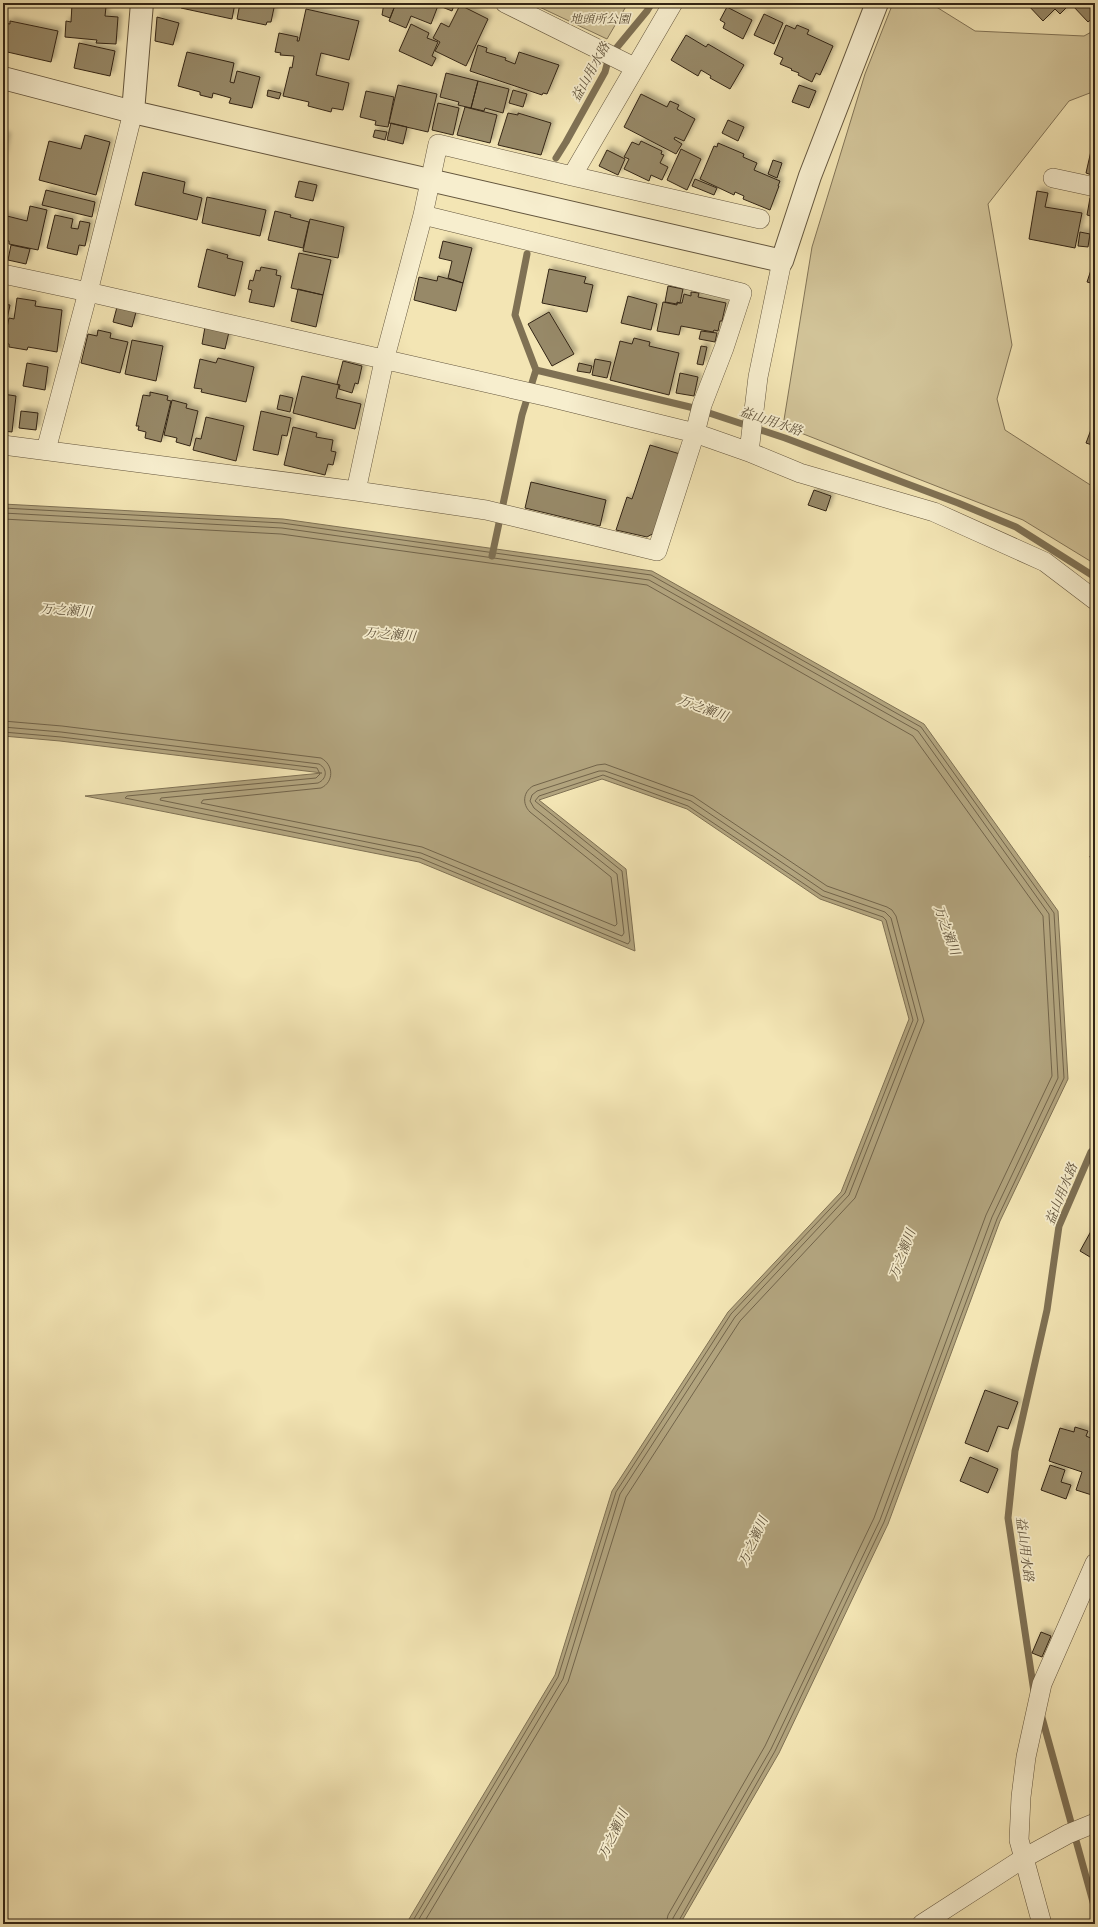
<svg xmlns="http://www.w3.org/2000/svg" width="1098" height="1927" font-family="'IM FELL French Canon','Noto Serif JP',serif">
<defs>
<filter id="shadow"><feDropShadow dx="3.5" dy="-3.5" stdDeviation="2" flood-color="#0004"/></filter>
</defs>
<rect width="100%" height="100%" fill="#f3e5b4"/>
<filter id="stains"><feTurbulence type="fractalNoise" baseFrequency=".005" numOctaves="4"/><feColorMatrix values="0 0 0 0 .2 0 0 0 0 .09 0 0 0 0 .02 0 0 0 .5 -.17"/></filter>
<radialGradient id="worn" r=".72"><stop offset=".6" stop-color="#630" stop-opacity="0"/><stop offset="1" stop-color="#630" stop-opacity=".3"/></radialGradient>
<path fill="#d2c499" stroke="#827457" d="M531,3H628L607,39Z
M893,3H930L975,31L1084,36L1095,30V91L1069,101L988,204L1012,345L997,399L1005,430L1095,488V564L1023,520L783,426L812,247L865,74Z"/>
<path fill="#b2a47e" stroke="#7f7154" d="M3,504L283,519L652,571L924,724L1058,911L1068,1079L1000,1221L888,1524L779,1753L680,1924H406L555,1675L612,1491L728,1312L841,1192L909,1019L882,921L820,899L687,809L602,779L539,800L626,869L635,951L419,862L85,796L322,773L60,741L3,736Z"/>
<g fill="none" stroke-linecap="round" stroke-linejoin="round">
<path stroke="#72644a" stroke-width="1" d="M3,508L282,523L651,575L921,727L1054,913L1064,1078L997,1219L884,1522L775,1751L677,1924
M3,513L282,528L649,580L918,731L1049,914L1058,1078L992,1217L880,1520L771,1749L673,1918L672,1924
M3,519L281,534L647,585L913,736L1043,916L1052,1076L986,1215L874,1518L765,1746L668,1915L666,1924
M3,721L62,726L321,758C334,765 334,782 321,788L203,800L201,803L422,847L615,926L617,924L611,877L530,812C522,804 523,792 533,786L597,765L605,764L693,796L827,886L887,907L892,910L896,916L924,1021L855,1198L740,1321L626,1497L568,1682L423,1924
M3,727L61,732L319,764C328,769 327,779 318,783L161,798L160,800L421,853L622,936L624,933L617,874L534,808L530,801L532,795L537,791L599,771H605L691,801L824,891L885,912L891,918L918,1020L849,1195L735,1317L620,1494L563,1679L416,1924
M3,732L61,737L317,768L320,774L316,778L127,796L125,798L420,858L628,944L630,941L622,871L535,801L539,796L603,775L688,806L822,896L883,917L886,920L913,1020L845,1193L731,1314L616,1492L558,1677L411,1924"/>
<path stroke="#7f7154" stroke-width="7" d="M556,158L566,142L605,72L609,57L647,11L652,3
M527,254L515,315L536,370
M536,370L694,408L785,438L958,503L1016,527L1095,577
M492,556L522,415L536,370
M1034,1692L1008,1518L1015,1451L1047,1310L1059,1226L1091,1152L1095,1148
M1041,1714L1095,1909"/>
</g>
<path fill="#978968" stroke="#332515" filter="url(#shadow)" d="M182,3H235L232,19L181,8Z
M240,3H275L271,22H267L266,25L237,19Z
M384,3H396L390,18L382,15Z
M396,3H439L431,24L411,16L406,28L389,21Z
M443,3H455L452,11L442,7Z
M1026,3H1071L1060,14L1055,9L1043,21Z
M1076,3H1095V16L1088,22L1073,6Z
M72,4L106,7L105,16L118,17L116,44L96,43L97,40L65,37L66,21L71,22Z
M460,5L488,19L466,66L435,51L440,42L433,38L441,23L449,27Z
M727,7L752,20L743,39L723,28L725,23L720,20Z
M306,9L359,21L349,60L321,53L316,75L349,83L343,110L332,108L331,112L308,106L309,102L283,96L290,67L292,68L294,56L280,55L281,53L275,52L279,33L298,37L297,41H299Z
M764,14L783,23L774,44L754,35Z
M157,17L179,23L173,45L155,41Z
M10,21L58,31L51,62L3,51V23L10,24Z
M411,24L429,33L427,38L438,42L432,56L436,58L432,66L399,51Z
M786,25L795,29L797,25L809,30L807,34L833,46L820,75L816,73L812,82L798,75L799,73L791,70L792,69L780,64L783,58L774,54Z
M686,35L706,47L708,44L744,65L730,89L710,78L711,76L701,70L698,76L671,60Z
M79,43L115,51L110,76L74,68Z
M478,45L487,48L486,52L506,58L505,60L515,64L519,52L559,65L547,94L543,93L542,95L470,71Z
M187,52L234,63L230,82L234,83L237,71L260,77L252,108L229,103L231,98L213,93L212,98L200,95V92L178,86Z
M446,73L478,81L471,108L458,105L459,102L440,97Z
M478,81L509,89L503,113L485,108L484,111L471,108Z
M398,85L437,94L428,132L389,123Z
M799,85L816,91L809,108L792,102Z
M268,90L281,93L279,99L267,96Z
M513,90L527,94L523,107L509,103Z
M366,91L394,97L388,127L375,125L376,121L360,117Z
M641,94L667,107L670,101L679,105L677,109L695,119L684,141L675,137L674,139L682,144L676,154L624,127Z
M438,103L459,108L453,135L432,130Z
M465,107L497,115L490,143L457,135Z
M508,113L518,115V113L551,123L541,155L498,145Z
M728,120L744,127L738,141L722,133Z
M391,123L407,127L403,144L387,140Z
M375,130L387,132L385,140L373,137Z
M3,135L7,136L3,157Z
M85,135L110,142L96,195L39,180L49,141L81,149Z
M641,141L662,151L661,154L664,155L660,163L668,167L662,180L651,175L649,181L624,169L629,159L624,157L632,142L639,145Z
M1093,142L1095,143V154L1092,175L1086,173Z
M718,143L744,154L743,157L757,163L754,170L780,181L778,186H779L770,210L743,199L744,196L735,192L734,195L700,179L714,146L717,147Z
M681,149L701,159L687,190L667,180Z
M607,150L625,159L618,175L599,166Z
M773,160L782,163L777,178L768,174Z
M143,172L185,182L183,193L202,198L197,220L135,205Z
M695,179L717,188L714,195L692,186Z
M299,181L317,185L313,201L295,197Z
M46,190L95,202L92,217L42,205Z
M1037,191L1048,193L1045,207L1082,213L1075,248L1029,239Z
M207,197L266,210L260,236L202,223Z
M1090,198L1095,199V217L1087,215Z
M30,206L47,210L38,250L9,244V241L3,240V215L27,221Z
M275,211L291,215L290,217L309,222L303,248L268,240Z
M55,215L73,219L71,228L78,229L80,221L90,223L85,246L79,245L77,255L47,248Z
M310,219L344,227L338,258L303,251Z
M1080,232L1090,234L1088,247L1078,246Z
M443,241L472,248L463,283L448,278L452,261L439,258Z
M11,245L30,249L26,264L8,260Z
M207,249L228,255L227,258L243,262L235,296L198,287Z
M299,253L331,260L323,295L291,288Z
M1093,264L1095,265V284L1087,282Z
M261,267L277,270L276,275L281,276L274,307L249,302L252,290L248,289L250,280L253,281L256,270L260,271Z
M549,269L586,277L584,283L593,285L587,312L542,303Z
M438,276L463,283L456,311L414,300L419,277L437,281Z
M668,286L683,289L680,303L677,302V304L665,302Z
M298,289L323,295L316,327L291,321Z
M691,292L699,293L698,297L726,303L722,321H720L718,331L714,330L713,332L681,326L679,335L657,331L663,302L677,305V303H682L684,294L691,296Z
M628,296L657,304L651,330L621,323Z
M17,298L36,301L35,306L62,310L57,352L28,347L27,350L9,347V344L4,343L9,318L14,319Z
M3,304L10,305L6,324L3,323Z
M117,307L136,312L132,327L113,322Z
M549,312L574,354L552,366L528,324Z
M3,324H7L4,343H3Z
M205,327L229,332L225,349L202,344Z
M98,330L111,333L110,338L128,342L120,373L81,363L88,334L97,336Z
M701,331L717,333L715,342L699,339Z
M634,338L650,342L649,346L679,353L669,395L610,380L620,341L632,344Z
M132,340L163,346L156,381L125,374Z
M701,346L707,347L703,365L697,364Z
M218,358L254,367L246,402L201,392L202,389L194,388L200,359L216,363Z
M595,359L611,362L607,378L592,375Z
M343,361L362,366L358,384L355,383L352,393L339,389L340,385L337,384Z
M27,363L48,367L45,390L23,386Z
M579,363L592,366L590,373L577,371Z
M680,373L698,377L694,396L676,393Z
M302,376L339,385L336,398L361,404L355,429L293,413Z
M150,392L168,396L167,400L171,401L161,442L145,438L146,432L138,430L139,426H136L143,395L150,396Z
M3,394L16,396L12,432L3,431Z
M280,395L293,398L290,412L277,409Z
M172,400L187,404L186,408L198,411L190,446L176,442L177,438L164,435Z
M21,411L38,413L36,430L19,428Z
M261,411L291,418L287,436L282,435L278,455L253,450Z
M206,417L244,426L236,461L193,450L196,438L201,439Z
M293,427L317,433L316,437L333,440L331,451L336,452L333,465L328,464L325,475L284,465Z
M1092,427L1095,428V446L1086,443Z
M650,445L680,454L654,533L647,537L616,530L627,497L632,499Z
M531,482L606,500L600,526L525,508Z
M814,490L831,496L826,511L808,505Z
M1095,855V874L1090,856Z
M1095,1224V1260L1080,1251Z
M985,1390L1018,1402L1008,1429L998,1426L988,1452L965,1443Z
M1075,1427L1088,1431L1086,1436L1095,1440V1496L1076,1490L1082,1472L1049,1461L1060,1428L1074,1432Z
M970,1457L998,1469L988,1493L960,1481Z
M1050,1465L1065,1470L1061,1482L1071,1485L1066,1499L1041,1490Z
M1041,1632L1051,1636L1042,1657L1032,1653Z"/>
<g fill="none" stroke-linecap="round" stroke-linejoin="round">
<defs>
<path id="minor" d="M505,3L634,67
M572,176L760,219
M1053,178L1095,187
M3,274L88,292L549,397L695,433L749,452L800,473L934,512L1045,562L1095,600
M3,445L356,491L486,510L657,551L695,433L702,405L724,348L742,293L423,215L438,144L572,176L673,3
M46,450L88,292L133,112
M749,452L758,377L782,261
M356,491L384,361L423,215
M922,1924L1024,1858L1068,1834L1095,1823
M1042,1924L1019,1840L1021,1797L1026,1757L1042,1684L1095,1563"/>
<path id="tertiary" d="M3,78L133,112L782,261L810,176L877,3
M133,112L142,3"/>
</defs>
<use href="#minor" stroke="#63553d" stroke-width="20"/>
<use href="#tertiary" stroke="#63553d" stroke-width="24"/>
<use href="#minor" stroke="#f7eece" stroke-width="19"/>
<use href="#tertiary" stroke="#f7eece" stroke-width="22"/>
</g>
<g text-anchor="middle" dominant-baseline="central" stroke-width="3.5" stroke-linejoin="round" paint-order="stroke">
<g font-size="12" font-style="italic" fill="#5b4d36" stroke="#f7eece">
<text x="600" y="19">地頭所公園</text>
</g>
<g font-size="13" font-style="italic" fill="#5f513a" stroke="#f7eece">
<text transform="translate(590 72) rotate(-61)">益山用水路</text>
<text transform="translate(771 421) rotate(19)">益山用水路</text>
<text transform="translate(66 610) rotate(4)">万之瀬川</text>
<text transform="translate(390 634) rotate(5)">万之瀬川</text>
<text transform="translate(703 708) rotate(20)">万之瀬川</text>
<text transform="translate(947 930) rotate(70)">万之瀬川</text>
<text transform="translate(1061 1194) rotate(-68)">益山用水路</text>
<text transform="translate(902 1254) rotate(-69)">万之瀬川</text>
<text transform="translate(753 1541) rotate(-65)">万之瀬川</text>
<text transform="translate(1025 1549) rotate(83)">益山用水路</text>
<text transform="translate(613 1834) rotate(-65)">万之瀬川</text>
</g>
</g>
<rect width="1098" height="1927" fill="none" stroke="#f3e5b4" stroke-width="16"/>
<rect x="4" y="4" width="1090" height="1919" fill="none" stroke="#332515" stroke-width="2"/>
<rect x="8" y="8" width="1082" height="1911" fill="none" stroke="#332515"/>
<rect width="100%" height="100%" filter="url(#stains)"/>
<rect width="100%" height="100%" fill="url(#worn)"/>
</svg>
